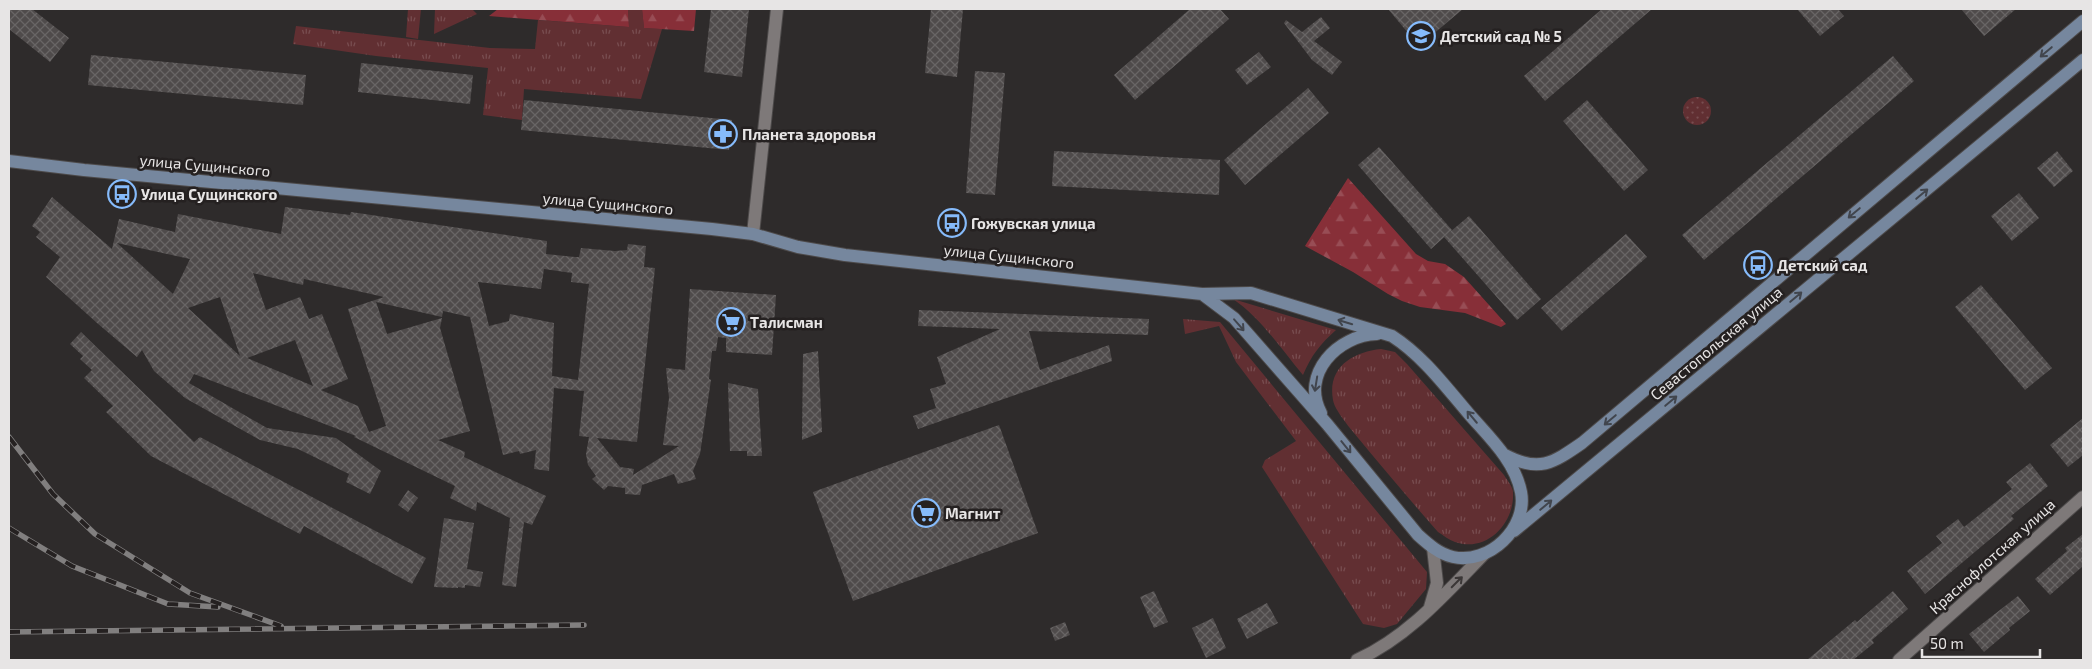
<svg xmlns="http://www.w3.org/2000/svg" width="2092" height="669" font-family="'Exo 2',sans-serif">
<defs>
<pattern id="grass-tufts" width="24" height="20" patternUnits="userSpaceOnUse" patternTransform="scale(1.25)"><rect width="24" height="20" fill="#612f32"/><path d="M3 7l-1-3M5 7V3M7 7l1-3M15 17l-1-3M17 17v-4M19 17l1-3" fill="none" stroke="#784d50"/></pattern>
<pattern id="forest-firs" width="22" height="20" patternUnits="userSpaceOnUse" patternTransform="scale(1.25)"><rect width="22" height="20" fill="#872f38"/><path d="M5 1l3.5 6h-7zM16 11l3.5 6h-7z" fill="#984d55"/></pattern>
<pattern id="park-dots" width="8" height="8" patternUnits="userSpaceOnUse" patternTransform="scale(1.25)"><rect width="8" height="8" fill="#612f32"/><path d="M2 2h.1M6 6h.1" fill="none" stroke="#784d50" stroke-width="1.8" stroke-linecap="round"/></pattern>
<pattern id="building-cross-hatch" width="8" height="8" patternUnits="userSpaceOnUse" patternTransform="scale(1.25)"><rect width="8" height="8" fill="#4f4b4b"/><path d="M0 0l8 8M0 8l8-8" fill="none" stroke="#686565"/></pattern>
</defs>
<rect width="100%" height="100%" fill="#2e2b2b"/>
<path fill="url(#grass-tufts)" d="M408,9H421L418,39L406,37Z
M435,9H472L477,14L434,34Z
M628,9H642L644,28L662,29L641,99L524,89L522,120L483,115L488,68L376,56L293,44L296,26L490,48L535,49L538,20L629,27Z
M1233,299L1336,330C1320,344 1311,356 1303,375C1281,349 1261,318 1233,299Z
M1183,319L1220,322L1427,572L1426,589L1397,624L1384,628L1363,624L1262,467L1265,460L1296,441L1236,362L1219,326L1185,334Z
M1381,349L1395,352L1407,364L1504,475C1507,480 1513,487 1513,492C1515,523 1487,553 1455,542C1449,540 1443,535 1438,532C1414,505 1391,477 1368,450C1359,438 1335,413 1333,400C1327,367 1353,352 1381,349Z"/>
<path fill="url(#forest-firs)" d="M498,9H628L629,27L489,16Z
M642,9H696L694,31L644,28Z
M1348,178L1416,254L1428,261L1445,264L1464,277L1506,324L1501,327L1465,313L1420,307L1402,301L1388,294L1353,272L1305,246Z"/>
<path fill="url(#park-dots)" d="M1683 111a14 14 0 1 1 28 0a14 14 0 1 1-28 0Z"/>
<path fill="url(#building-cross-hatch)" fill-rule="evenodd" d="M9,9H32L69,38L50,62L9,29Z
M711,9H749L742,77L704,72Z
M931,9H963L957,77L925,73Z
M1190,9H1220L1229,19L1135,100L1114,75Z
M1388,9H1463L1419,46Z
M1602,9H1652L1545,101L1524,76Z
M1797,9H1838L1844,16L1820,36Z
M1961,9H2016L1984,36Z
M1321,17L1330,28L1314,41L1342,62L1332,75L1312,60L1284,23L1286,20L1302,32Z
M1259,52L1271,67L1247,85L1235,70Z
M91,55L306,75L303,105L88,85Z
M1893,56L1914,81L1704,260L1682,235Z
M361,63L473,75L470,104L358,92Z
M975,71L1005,73L995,195L966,193Z
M1308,88L1329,113L1245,185L1224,160Z
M524,100L732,120L729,150L521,130Z
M1587,100L1648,170L1624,191L1563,121Z
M1379,147L1452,230L1431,249L1358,165Z
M1054,151L1220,160L1219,195L1052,186Z
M2057,151L2073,171L2054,187L2037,168Z
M2019,193L2039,218L2012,241L1991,216Z
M52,197L112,249L119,219L175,232L178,214L281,234L285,207L350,215L351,212L547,241L546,254L575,257H579L581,248L615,251L627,250L628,244L646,246L644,267L655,268L637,442L597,438L620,467L634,469L633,475L679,446L663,445L669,398L666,368L685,370L690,289L776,295L772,355L726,352V338L718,337L716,351H712L709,379L711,380L700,454L693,471L696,479L678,484L674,474L642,485L640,495L625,494V488L608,486L604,490L592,479L596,476L588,465L586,454L589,437L579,436L584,391L554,388L549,471L534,469L536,450L520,454L519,451L503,455L470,317L443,311L442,317L376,302L387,334L442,318L440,328L470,431L438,440L465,452L464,457L546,496L532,525L524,522L516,587L502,585L509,528H512L509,527L510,518L477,502L476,511L450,498L455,486L354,437L356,436L194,374L189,383L267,428L336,438L381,471L370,494L346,482L349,474L298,449L260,440L185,398L154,371L142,350L137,357L97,323L46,277L60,257L36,237L40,232L32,226ZM117,243L190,259L173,294ZM544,269L572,273L571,282L589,284L578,380L552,376L554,323L510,314L509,321L489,326L478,282L541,289ZM253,273L303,285L304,279L384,297L348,309L386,426L369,432L358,406L321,390L348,379L322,314L309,319L300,297L266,310ZM220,297L240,356L188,308ZM295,340L313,386L247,358Z
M1469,216L1541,299L1517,320L1444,237Z
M1626,234L1647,257L1562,331L1541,308Z
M1981,285L2052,368L2025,390L1955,307Z
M919,310L1149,319L1148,335L1029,331L1040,370L1109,345L1112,361L918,429L913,416L936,408L930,389L946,384L937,357L1000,329L918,326Z
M81,332L194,442L200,437L426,558L412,584L304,526L300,534L151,456L106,412L113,406L84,378L92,370L80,359L83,356L70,344Z
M818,351L822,432L802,440L803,354Z
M728,383L758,389L762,456H747V451H730Z
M2083,418V455L2068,467L2050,445Z
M999,425L1038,533L853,601L813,492Z
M2030,463L2048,486L2011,516L2014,519L1925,594L1907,571L1942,543L1936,536L1958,519L1964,527L2012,489L2006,482Z
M408,490L418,498L408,512L398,505Z
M444,518L474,523L467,569L483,572L480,587L465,585V588L458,587V588L434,587Z
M2083,534V566L2050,595L2035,579L2067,551L2065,548Z
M1154,591L1168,622L1154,628L1140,597Z
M1893,591L1908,609L1872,640L1874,643L1853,660H1807L1855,620L1857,622Z
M2018,596L2030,611L2009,628L2010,630L1984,652L1969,634Z
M1267,603L1278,623L1247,639L1237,619Z
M1213,618L1226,648L1206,658L1192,628Z
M1065,622L1070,635L1055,641L1050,628Z"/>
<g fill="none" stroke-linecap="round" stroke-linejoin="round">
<defs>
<path id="street" d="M753,234L777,9
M1430,607L1437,583L1433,548
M1357,660C1408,637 1446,593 1484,554
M1899,660L2083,497"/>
<path id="secondary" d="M9,161L84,170L712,229L753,234L798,247L845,255L1202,294L1251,293L1392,336C1423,356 1445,386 1469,414C1489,437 1515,461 1521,492C1528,528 1489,565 1453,557C1439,554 1428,544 1418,535L1327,424L1234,318L1202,294
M1321,413C1300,374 1338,335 1377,334
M1505,455C1539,473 1553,463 1582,443L2083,21
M1514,531L2083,60"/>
</defs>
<use href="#street" stroke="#4d4a4a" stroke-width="14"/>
<use href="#secondary" stroke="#4d4a4a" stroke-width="14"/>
<use href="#street" stroke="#7e7979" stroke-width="12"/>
<use href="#secondary" stroke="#76879e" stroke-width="12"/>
<defs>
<path id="rail" d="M9,437L53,494L95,534L190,593L281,626
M9,528L72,566L168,604L218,607
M9,632L584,625"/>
</defs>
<use href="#rail" stroke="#817f7f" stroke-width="5.5"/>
<use href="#rail" stroke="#252121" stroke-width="4" stroke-dasharray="11" stroke-linecap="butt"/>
</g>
<defs><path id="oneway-shaft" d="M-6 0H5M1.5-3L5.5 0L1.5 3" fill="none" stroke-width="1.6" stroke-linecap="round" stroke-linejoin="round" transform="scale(1.25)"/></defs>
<g stroke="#41454d">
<use href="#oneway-shaft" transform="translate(2046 52) rotate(140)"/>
<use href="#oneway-shaft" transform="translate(1922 194) rotate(-40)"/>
<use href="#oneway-shaft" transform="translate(1854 213) rotate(140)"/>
<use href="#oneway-shaft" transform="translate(1796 297) rotate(-40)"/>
<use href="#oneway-shaft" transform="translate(1345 322) rotate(-163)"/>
<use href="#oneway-shaft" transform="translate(1239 325) rotate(49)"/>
<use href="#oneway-shaft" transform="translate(1316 384) rotate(99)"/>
<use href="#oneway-shaft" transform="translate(1671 401) rotate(-40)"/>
<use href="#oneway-shaft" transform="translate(1472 417) rotate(-130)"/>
<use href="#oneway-shaft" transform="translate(1610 420) rotate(140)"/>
<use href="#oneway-shaft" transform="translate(1346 447) rotate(51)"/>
<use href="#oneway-shaft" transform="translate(1546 505) rotate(-40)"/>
</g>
<use stroke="#3b3737" href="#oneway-shaft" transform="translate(1457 582) rotate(-45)"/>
<defs>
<symbol id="school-ring" viewBox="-11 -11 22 22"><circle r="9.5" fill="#252121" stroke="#86bbfb" stroke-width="1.5"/><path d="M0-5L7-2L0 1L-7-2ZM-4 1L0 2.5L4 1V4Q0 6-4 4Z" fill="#86bbfb"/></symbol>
<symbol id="pharmacy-ring" viewBox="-11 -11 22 22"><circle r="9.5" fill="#252121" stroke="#86bbfb" stroke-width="1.5"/><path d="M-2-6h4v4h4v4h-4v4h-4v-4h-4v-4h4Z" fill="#86bbfb"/></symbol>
<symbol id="bus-ring" viewBox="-11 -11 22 22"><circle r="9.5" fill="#252121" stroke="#86bbfb" stroke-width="1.5"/><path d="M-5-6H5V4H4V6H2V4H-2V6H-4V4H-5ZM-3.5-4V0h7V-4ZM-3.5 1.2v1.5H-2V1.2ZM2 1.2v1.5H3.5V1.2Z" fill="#86bbfb"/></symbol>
<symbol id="supermarket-ring" viewBox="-11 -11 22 22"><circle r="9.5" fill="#252121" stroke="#86bbfb" stroke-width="1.5"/><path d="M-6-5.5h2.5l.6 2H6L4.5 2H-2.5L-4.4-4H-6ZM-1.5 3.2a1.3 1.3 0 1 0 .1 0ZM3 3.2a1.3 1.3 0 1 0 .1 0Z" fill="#86bbfb"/></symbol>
</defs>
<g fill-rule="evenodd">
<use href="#school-ring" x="1405" y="20" width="32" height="32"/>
<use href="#pharmacy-ring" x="707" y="118" width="32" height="32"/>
<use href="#bus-ring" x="106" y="178" width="32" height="32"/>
<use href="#bus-ring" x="936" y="207" width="32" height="32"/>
<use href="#bus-ring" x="1742" y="249" width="32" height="32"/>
<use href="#supermarket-ring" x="715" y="306" width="32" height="32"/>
<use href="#supermarket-ring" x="910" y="497" width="32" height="32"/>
</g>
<g text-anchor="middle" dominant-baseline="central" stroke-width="5" stroke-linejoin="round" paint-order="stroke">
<g font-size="15" font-weight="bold" fill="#e7e5e5" stroke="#252121" text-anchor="start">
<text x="1440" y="36">Детский сад № 5</text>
<text x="742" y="134">Планета здоровья</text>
<text x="141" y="194">Улица Сущинского</text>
<text x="971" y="223">Гожувская улица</text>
<text x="1777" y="265">Детский сад</text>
<text x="750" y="322">Талисман</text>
<text x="945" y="513">Магнит</text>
</g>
<g font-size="15" fill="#e7e5e5" stroke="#252121">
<text transform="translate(205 165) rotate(5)">улица Сущинского</text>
<text transform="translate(608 203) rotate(5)">улица Сущинского</text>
<text transform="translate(1009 256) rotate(6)">улица Сущинского</text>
<text transform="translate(1716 343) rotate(-40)">Севастопольская улица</text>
<text transform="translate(1992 556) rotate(-42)">Краснофлотская улица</text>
</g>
</g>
<rect width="2092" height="669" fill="none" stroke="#e7e5e5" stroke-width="20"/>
<path d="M1922 649v8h118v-8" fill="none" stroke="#e7e5e5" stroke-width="2.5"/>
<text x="1930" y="649" font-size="15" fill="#e7e5e5" stroke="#252121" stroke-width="4" paint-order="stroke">50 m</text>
</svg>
